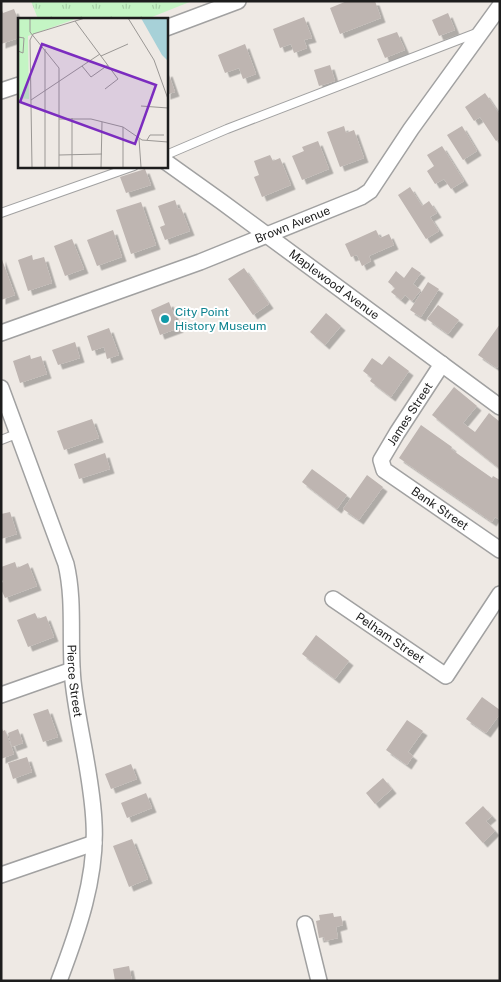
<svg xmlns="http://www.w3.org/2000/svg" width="501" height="982" font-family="'Public Sans',sans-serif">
<defs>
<pattern id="park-tufts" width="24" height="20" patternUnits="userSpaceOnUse" patternTransform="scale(1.25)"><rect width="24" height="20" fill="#c4f5c4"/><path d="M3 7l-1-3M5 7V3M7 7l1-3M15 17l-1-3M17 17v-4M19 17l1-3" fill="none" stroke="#a8d2a8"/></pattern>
<filter id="shadow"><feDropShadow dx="4.5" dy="4.5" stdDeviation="0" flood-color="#0004"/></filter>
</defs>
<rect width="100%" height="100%" fill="#eee9e4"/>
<path fill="url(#park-tufts)" d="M31,1H192L147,19H38Z"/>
<path fill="#beb5b1" filter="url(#shadow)" d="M347,1H375L381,18L340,34L330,8Z
M1,8L3,13L14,9L19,22V38L1,44Z
M448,13L455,30L439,36L432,20Z
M304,17L312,38L304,40L307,48L294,53L291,44L280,48L273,29Z
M397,32L405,50L385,58L377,39Z
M245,44L256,74L243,79L239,68L225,73L218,55Z
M330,65L335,81L319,86L314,70Z
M168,72L175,92L166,95V73Z
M485,93L500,115V138L496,141L480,117L474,121L465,107Z
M344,126L346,133L354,130L364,158L340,167L327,132Z
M462,126L477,151L463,160L447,135Z
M318,141L329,169L302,180L292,156L304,151L302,147Z
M442,146L464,181L451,189L444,179L435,184L427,171L434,166L427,155Z
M270,155L273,161L280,158L291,185L262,197L254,177L259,175L254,161Z
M145,169L151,185L126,193L120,177Z
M410,187L422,206L429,201L437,213L430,217L439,231L426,239L398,195Z
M175,200L178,209L181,208L190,231L165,240L160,227L165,225L158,206Z
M141,202L156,245L131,254L116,210Z
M113,230L122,257L97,266L87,240Z
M376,230L380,238L389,234L394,245L369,256L371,261L362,266L357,255L351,257L345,244Z
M72,239L84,269L65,276L54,246Z
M32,255L33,260L44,257L52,283L28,291L18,260Z
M1,257L15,295L1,300Z
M412,267L421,273L413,284L421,290L412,301L405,295L401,300L391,292L395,288L388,282L396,271L404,278Z
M244,268L269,304L253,315L228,279Z
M428,282L439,289L421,317L410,310Z
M169,302L179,328L160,335L151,310Z
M438,305L459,320L448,334L427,319Z
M326,313L341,326L325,345L310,332Z
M500,324V364L497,368L478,355Z
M109,328L119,355L107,359L104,347L92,351L87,336Z
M75,342L80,358L58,365L52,350Z
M30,355L31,359L41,356L47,374L20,383L13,361Z
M389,356L409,371L391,397L370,381L372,378L363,371L372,358L382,365Z
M454,387L477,406L463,423L475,432L489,413L500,422V469L432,415Z
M92,419L99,438L64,450L57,431Z
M421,425L452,447L451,449L472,464L492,478L493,476L500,480V520L495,517L492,522L399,458Z
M105,453L110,469L79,479L74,464Z
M312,469L347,495L337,509L302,482Z
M367,475L383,487L359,520L343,509Z
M10,512L17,534L1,539V514Z
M15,562L17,568L28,563L37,586L5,598L1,589V583L3,582L1,577V567Z
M35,613L38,619L46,616L54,637L28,647L17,620Z
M316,635L349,661L335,679L302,654Z
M482,697L500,710V714L486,733L466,719Z
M48,709L58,737L43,742L33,714Z
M407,720L423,731L408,752L413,756L407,765L386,750Z
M1,726L3,731L5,730L14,754L1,759Z
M18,729L23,743L12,747L8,733Z
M27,757L32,772L13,779L8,763Z
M131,764L137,779L111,789L105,774Z
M383,778L392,789L375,804L366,793Z
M146,793L152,808L127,818L121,803Z
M483,806L492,816L486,821L495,831L483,843L465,823Z
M132,839L148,879L129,887L113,846Z
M333,913L334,917L341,916L343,925L336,927L338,938L325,941L324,937L319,938L316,921L320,920L319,915Z
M129,966L132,981H115L113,969Z"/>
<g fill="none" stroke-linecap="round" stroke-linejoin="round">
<defs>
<path id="service" d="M166,155L227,129L479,32
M1,213L134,166
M1,440L19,433"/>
<g id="minor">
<path d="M166,28L238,1"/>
<path d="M1,91L19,85"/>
<path id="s1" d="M166,162L222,202L500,407"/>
<path id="s2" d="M1,333L200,262L361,197L370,191L411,129L500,6"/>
<path id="s3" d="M442,364L397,433L381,460L384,470L500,550"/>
<path id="s4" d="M1,388L66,564C75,602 69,641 73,681C78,728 92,775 94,823C97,877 78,931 59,981"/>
<path id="s5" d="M333,599L446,676L500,594"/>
<path d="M1,695L72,670"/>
<path d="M1,875L94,843"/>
<path d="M305,924L319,981"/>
</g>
</defs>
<use href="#service" stroke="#a1a1a1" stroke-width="10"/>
<use href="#minor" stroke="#a1a1a1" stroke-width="18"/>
<use href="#service" stroke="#fff" stroke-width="8"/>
<use href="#minor" stroke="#fff" stroke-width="15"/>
</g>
<circle fill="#0f9aa8" stroke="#fff" stroke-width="2" cx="165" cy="319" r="5"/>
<g text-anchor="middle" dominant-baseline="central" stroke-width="4" stroke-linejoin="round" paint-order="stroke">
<g font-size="12" fill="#1d1d1d" stroke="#fff">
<text stroke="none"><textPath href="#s2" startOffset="311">Brown Avenue</textPath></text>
<text stroke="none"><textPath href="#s1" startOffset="208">Maplewood Avenue</textPath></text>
<text transform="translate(410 414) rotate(-57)">James Street</text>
<text stroke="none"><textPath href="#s3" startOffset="192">Bank Street</textPath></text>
<text stroke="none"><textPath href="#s5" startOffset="69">Pelham Street</textPath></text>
<text stroke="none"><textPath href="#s4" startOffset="305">Pierce Street</textPath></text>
</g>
<g font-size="12" fill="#0d838f" stroke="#fff" text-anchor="start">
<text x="175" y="312">City Point<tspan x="175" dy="14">History Museum</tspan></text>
</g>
</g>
<g transform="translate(18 18)">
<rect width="150" height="150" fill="#eee9e4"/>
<path d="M0,0H60L10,18L11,81L0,80Z" fill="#c4f5c4"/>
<path d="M123,0H150V43L144,37Z" fill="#a7d1d8"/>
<path fill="none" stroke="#9a9794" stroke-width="1" d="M12,0V14L41,50V150M110,0L136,42L150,81M57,3L100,61L87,71M15,16L67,0M0,19L6,20L5,35L0,33V20M27,31V150M83,38L110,26M64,48L73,59L90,47M13,82L82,36M123,88L150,90M54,100V150M41,101H73L105,109L124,122L150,124M121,121L123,149M129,122L132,117H146M41,137L84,136M14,150L12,22L15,16M83,150L84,104M105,150V109"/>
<path fill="#7b2cbf" fill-opacity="0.15" stroke="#7b2cbf" stroke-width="2.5" d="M24,26L138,67L117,126L2,84Z"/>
<rect width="150" height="150" fill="none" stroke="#1d1d1d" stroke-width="2.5"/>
</g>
<rect width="501" height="982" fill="none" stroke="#1d1d1d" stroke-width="5"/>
</svg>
